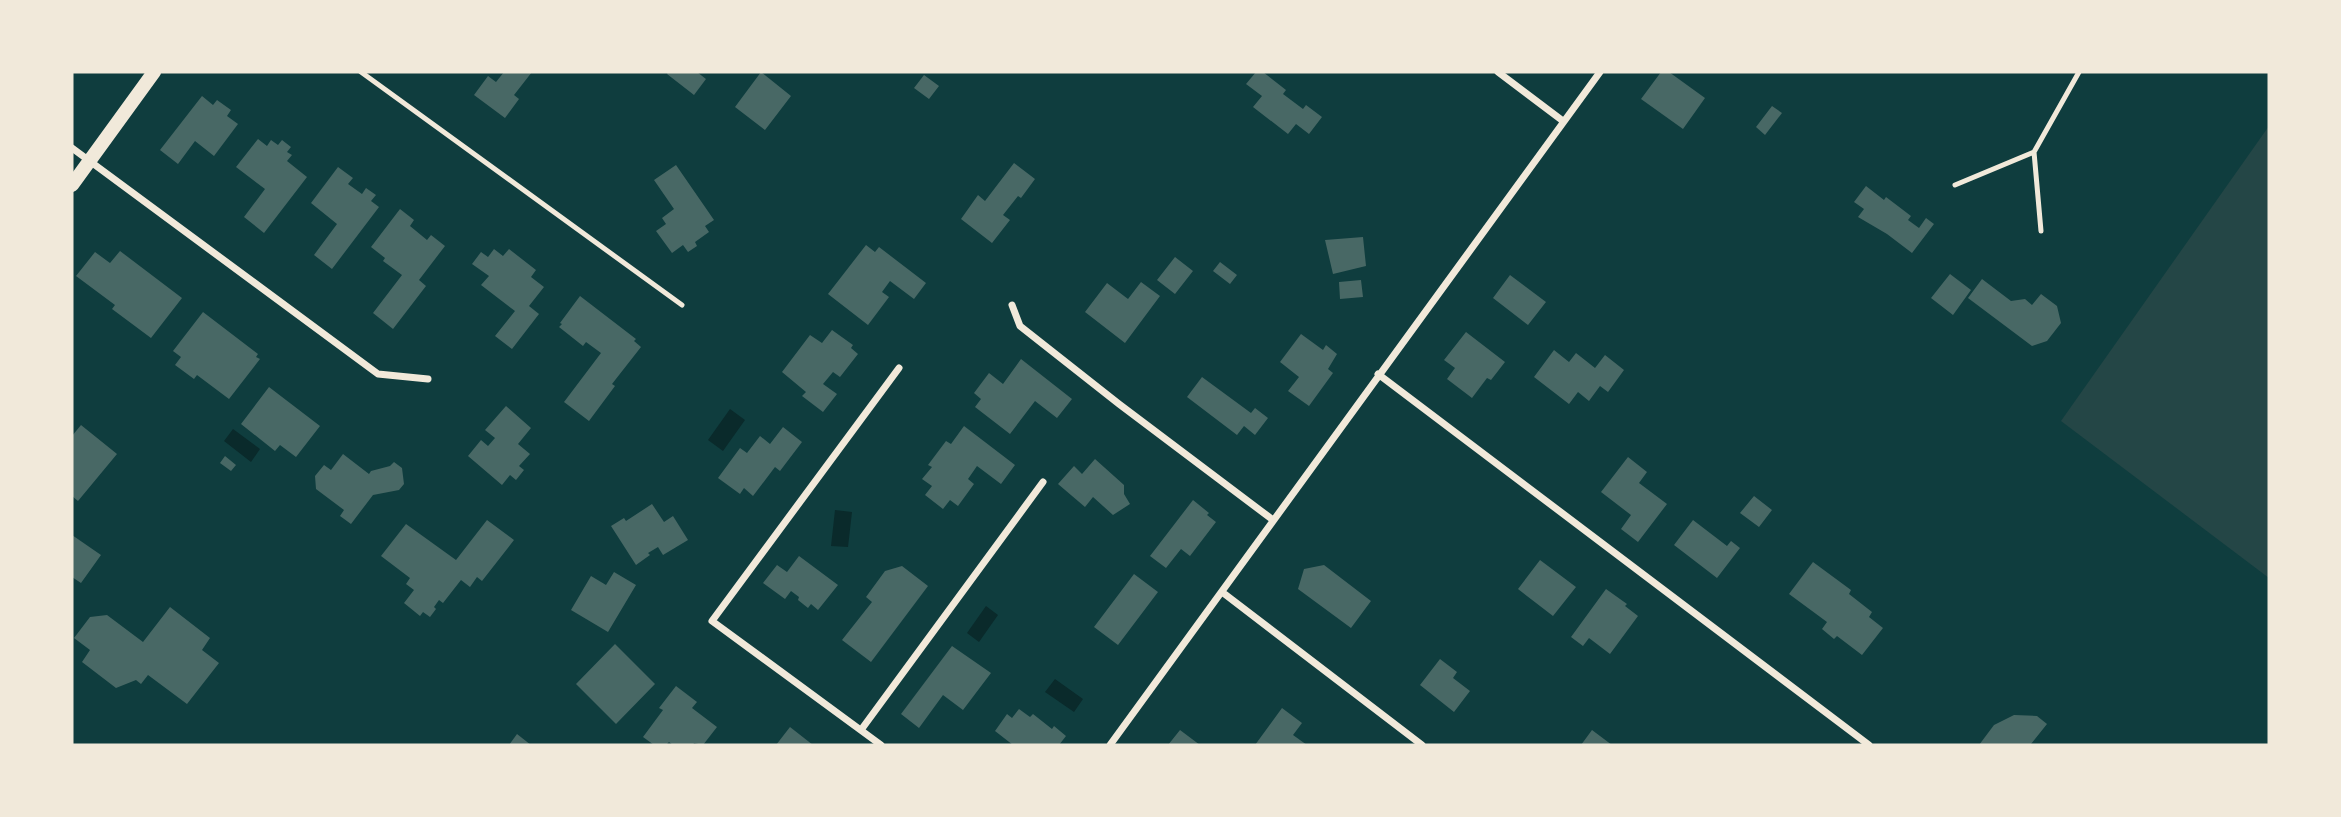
<svg xmlns="http://www.w3.org/2000/svg" width="2341" height="817" font-family="'Public Sans',sans-serif">
<rect width="100%" height="100%" fill="#0f3d3e"/>
<path fill="#244646" d="M2269,126V578L2061,421Z"/>
<path fill="#0a2a2b" d="M730,409L745,420L723,451L708,440Z
M233,429L260,449L251,462L224,441Z
M835,510L852,512L848,547L831,546Z
M986,606L998,615L979,642L967,633Z
M1055,679L1083,699L1074,712L1045,692Z"/>
<path fill="#486865" d="M504,72H532L514,95L519,99L505,118L474,95L488,76L496,82Z
M668,72H697L706,79L694,95L667,74Z
M761,72L791,96L765,130L735,107Z
M1256,72H1263L1286,90L1283,94L1303,109L1306,105L1322,117L1309,134L1296,124L1288,134L1253,107L1262,96L1246,84Z
M1661,72H1669L1705,98L1683,129L1641,99Z
M924,75L939,86L929,99L914,88Z
M202,96L213,105L217,100L231,110L227,116L238,124L214,156L195,141L178,164L160,150Z
M1772,106L1782,113L1765,135L1756,127Z
M258,139L267,146L271,140L278,145L282,140L291,147L287,152L292,155L287,161L307,177L264,233L244,217L265,189L236,167Z
M1014,163L1035,179L1021,198L1018,196L1003,215L1010,220L992,243L961,219L978,195L985,201Z
M676,165L714,220L705,226L709,232L695,242L697,246L688,252L683,245L672,253L656,231L666,224L662,218L674,209L654,180Z
M338,167L353,178L348,184L362,194L366,188L376,195L371,201L379,207L332,269L314,255L337,224L311,203Z
M1866,186L1884,200L1886,197L1911,216L1908,220L1919,228L1926,218L1934,224L1912,253L1887,234L1858,217L1864,209L1854,202Z
M400,209L414,220L410,226L427,240L431,235L445,246L419,280L426,286L393,329L373,313L402,275L383,261L385,258L371,247Z
M1363,237L1366,266L1333,274L1325,240Z
M866,245L875,252L879,247L926,283L914,299L890,281L882,292L889,297L868,325L828,294Z
M494,249L503,256L509,249L536,270L531,277L544,287L529,306L539,314L512,349L495,336L515,311L481,285L489,276L472,264L481,252L488,257Z
M120,251L182,298L151,338L112,309L115,305L76,276L95,252L110,263Z
M1175,257L1193,271L1175,294L1157,280Z
M1220,262L1237,275L1230,284L1213,271Z
M1950,274L1971,290L1953,315L1931,298Z
M1510,275L1546,302L1528,325L1493,298Z
M1982,279L2011,301L2025,299L2032,305L2041,294L2057,306L2061,323L2047,341L2032,346L1968,298Z
M1361,280L1363,297L1340,299L1339,282Z
M1141,282L1160,296L1125,343L1085,312L1107,283L1128,299Z
M580,296L636,339L634,341L641,347L612,384L615,386L589,421L564,402L601,353L586,342L583,346L559,327L562,324L560,323Z
M203,312L258,354L256,357L260,359L229,399L197,375L194,379L175,365L181,357L173,351Z
M832,330L853,345L851,348L858,354L840,377L833,372L823,384L837,394L823,412L802,396L806,392L782,372L810,335L822,343Z
M1466,332L1505,362L1491,380L1487,378L1472,398L1447,379L1455,368L1444,360Z
M1301,334L1323,350L1326,345L1337,354L1328,369L1333,373L1309,406L1288,391L1299,377L1280,362Z
M1554,350L1569,362L1576,353L1595,368L1605,355L1624,370L1608,392L1600,386L1589,401L1578,392L1569,404L1534,377Z
M1021,359L1072,399L1057,418L1035,401L1010,434L975,407L981,399L974,393L989,373L1003,384Z
M1202,377L1251,413L1255,408L1268,418L1255,435L1244,426L1237,435L1187,397Z
M269,387L320,426L296,457L280,445L275,451L241,424Z
M506,406L531,428L518,444L530,454L519,466L524,470L516,480L510,475L502,485L468,456L481,440L488,446L495,438L485,430Z
M81,425L117,454L78,501L72,496V436Z
M964,426L1015,465L1001,484L977,466L968,479L974,484L958,506L950,500L943,509L925,495L932,486L922,479L932,467L928,465L946,441L951,444Z
M783,427L802,442L780,471L775,467L753,496L744,488L740,494L718,478L740,448L747,453L760,436L770,444Z
M343,454L369,474L371,471L390,466L394,462L402,468L404,484L399,490L373,495L351,524L340,516L344,510L316,489L315,476L324,465L331,470Z
M225,456L236,465L231,471L220,463Z
M1628,457L1647,472L1639,483L1667,504L1638,542L1621,529L1631,515L1601,492Z
M1095,459L1124,485V494L1130,504L1113,515L1093,497L1085,507L1058,484L1074,466L1082,474Z
M1754,496L1772,510L1759,527L1740,513Z
M1193,500L1209,513L1207,515L1216,522L1190,556L1181,549L1166,568L1150,556Z
M652,504L664,522L673,516L688,540L663,555L658,547L648,553L650,555L636,565L611,526L624,518L626,521Z
M487,520L514,540L482,581L477,577L470,587L461,580L443,603L439,600L434,607L436,609L430,617L423,612L420,616L404,603L414,590L406,584L410,578L381,556L406,524L456,560Z
M1693,520L1727,546L1731,541L1740,548L1717,578L1674,545Z
M72,535L101,555L81,583L72,577Z
M799,556L838,585L818,610L811,604L808,608L798,600L799,597L791,591L785,599L763,583L777,565L787,572Z
M1540,560L1576,587L1553,616L1518,589Z
M1813,562L1851,590L1849,594L1872,612L1869,617L1883,628L1862,655L1837,636L1834,639L1822,629L1827,622L1789,594Z
M1324,565L1371,601L1351,628L1298,589L1304,569Z
M902,566L928,586L871,662L842,640L872,602L866,597L885,571Z
M614,572L636,585L608,632L571,610L591,576L606,585Z
M1134,574L1158,592L1118,645L1094,627Z
M1606,589L1627,604L1625,606L1638,616L1610,654L1589,638L1583,646L1571,637Z
M170,607L210,638L202,650L219,663L187,704L148,675L141,684L136,680L116,688L82,662L90,650L74,638L90,617L107,615L143,642Z
M615,644L655,684L616,724L576,684Z
M952,646L991,673L963,710L943,695L919,728L901,714Z
M1440,659L1457,672L1453,678L1470,691L1454,712L1420,685Z
M676,686L697,702L692,708L717,727L703,745L694,743L693,745H673L669,742L666,745H654L643,737L663,710L659,708Z
M1282,708L1302,723L1293,735L1307,745H1255Z
M1019,709L1030,717L1033,714L1052,729L1054,726L1066,736L1059,745H1013L995,731L1007,714L1012,718Z
M2014,715L2037,716L2047,724L2031,744L1979,745L1994,725Z
M790,727L813,745H776Z
M1180,730L1200,745H1168Z
M1592,730L1612,745H1581Z
M517,734L531,745H509Z"/>
<g fill="none" stroke-linecap="round" stroke-linejoin="round">
<path stroke="#f1e9da" stroke-width="5" d="M361,72L682,305
M1955,185L2034,152
M2041,231L2034,152L2079,72"/>
<path stroke="#f1e9da" stroke-width="7" d="M1498,72L1563,121
M72,148L378,374L428,379
M1012,305L1020,326L1119,404L1273,520
M1378,374L1869,745
M1222,592L1422,745
M861,730L1043,482
M881,745L712,621L899,368
M1110,745L1600,72"/>
<path stroke="#f1e9da" stroke-width="14" d="M72,185L154,72"/>
</g>
<rect width="2341" height="817" fill="none" stroke="#f1e9da" stroke-width="147"/>
</svg>
